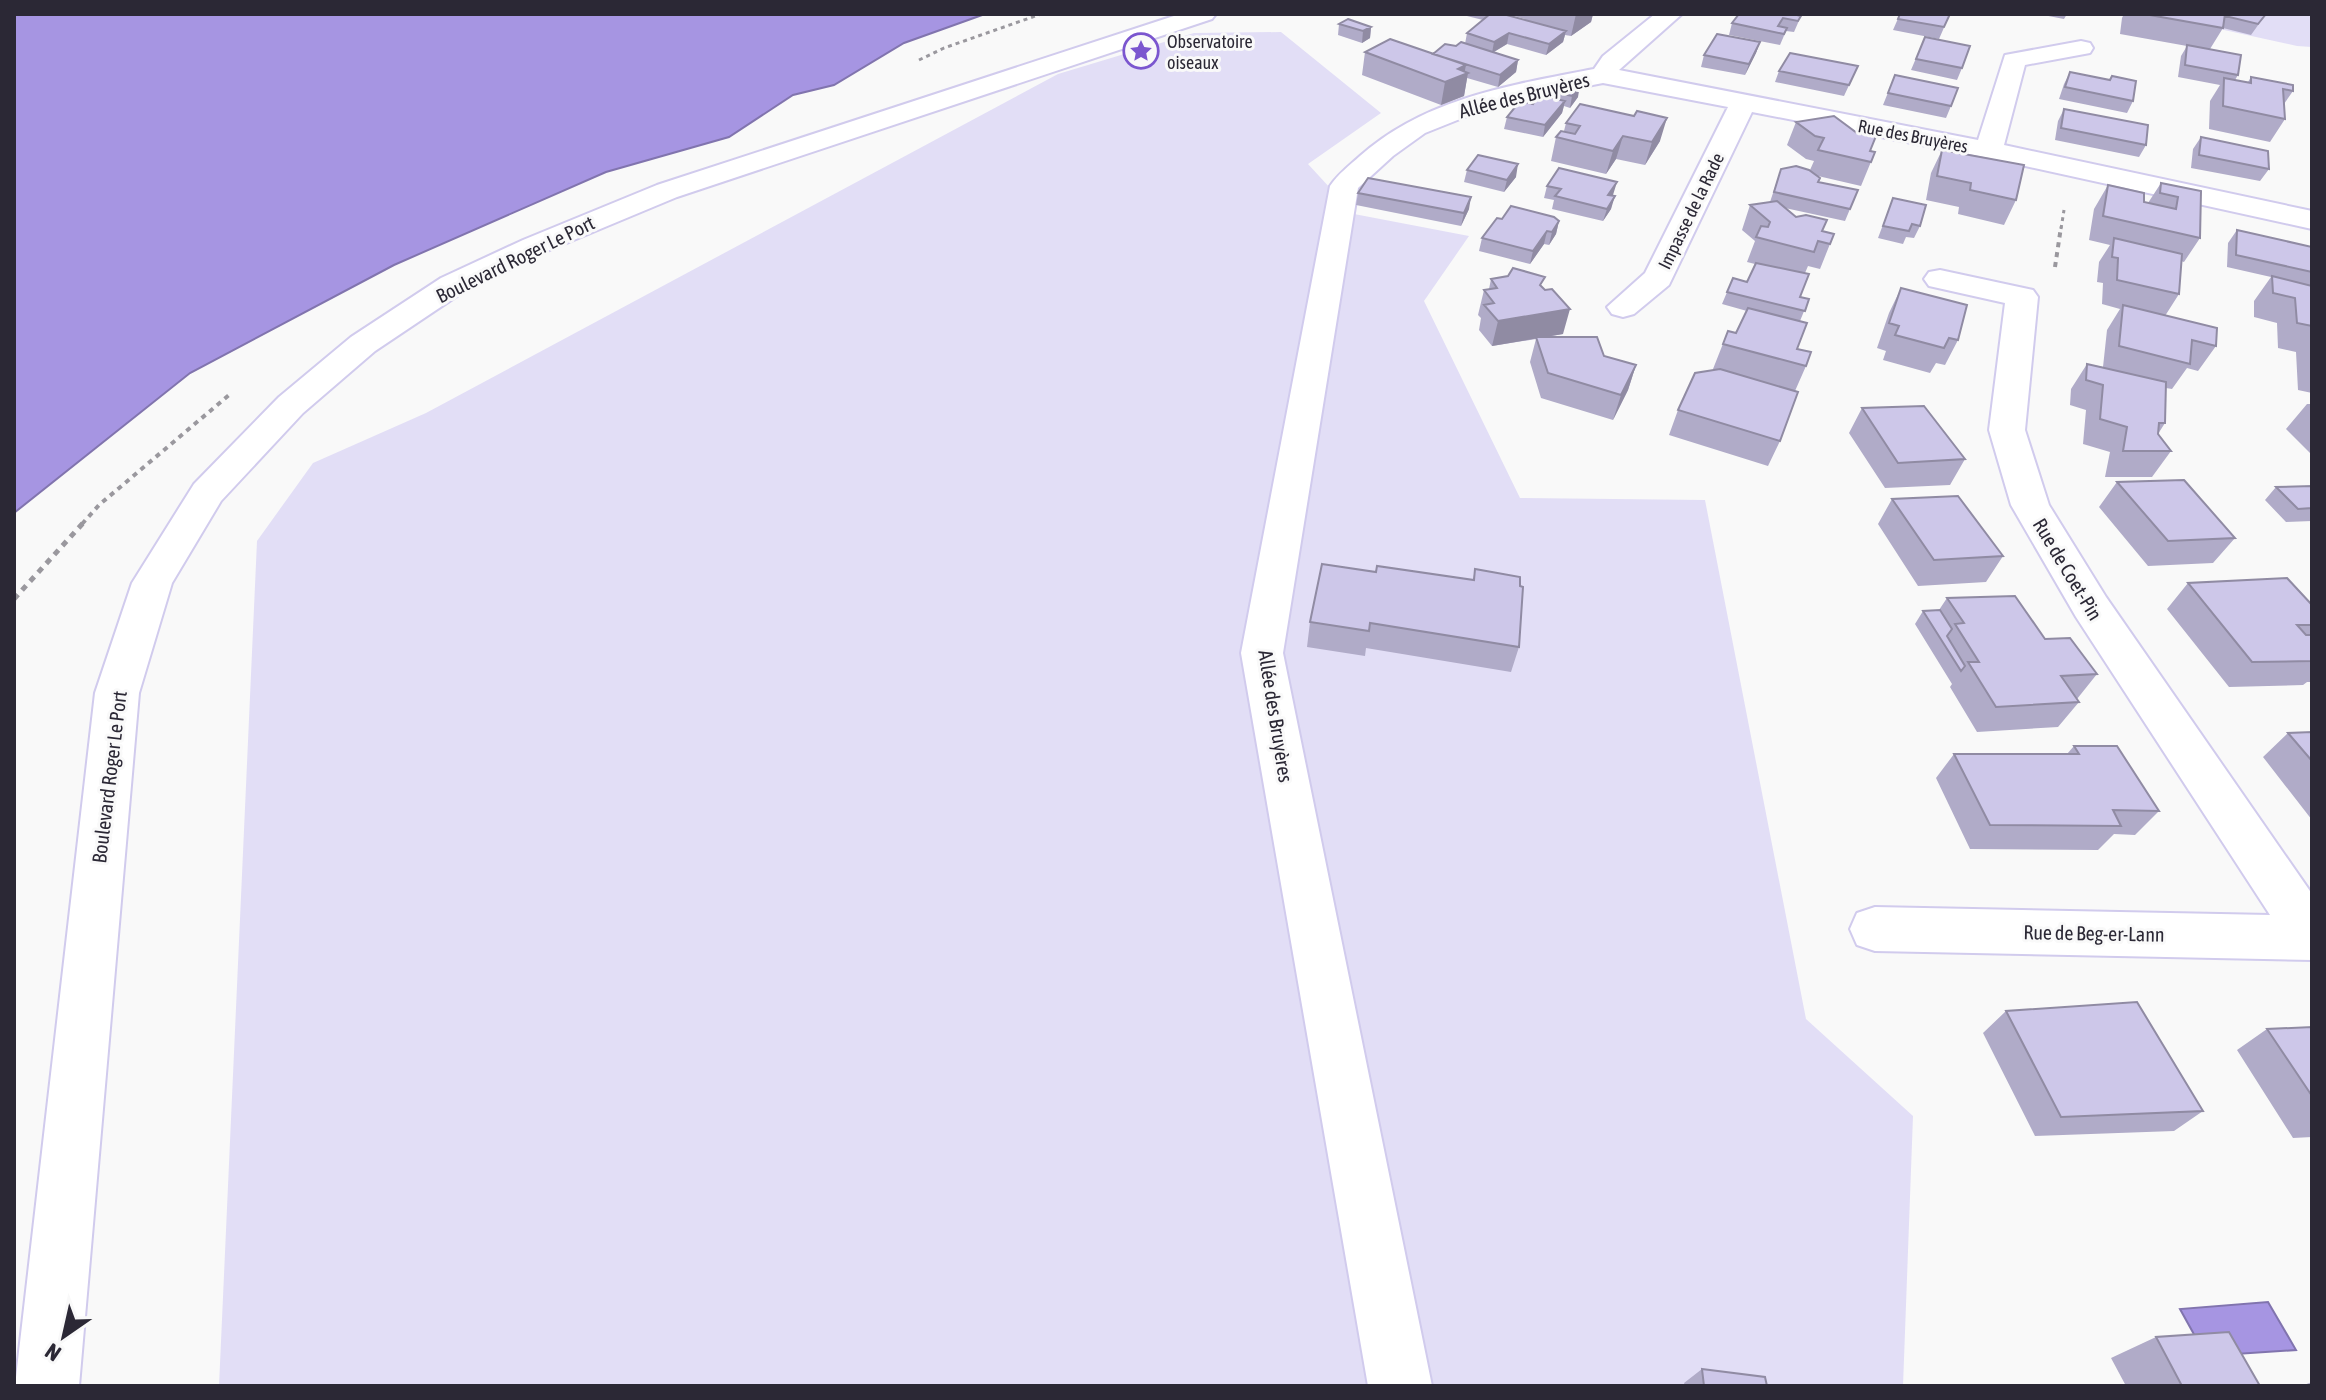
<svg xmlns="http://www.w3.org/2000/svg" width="2326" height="1400" font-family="'Asap Condensed',sans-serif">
<rect width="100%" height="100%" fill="#f9f9f9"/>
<path fill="#e2def6" d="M2151,14H2312V47L2297,46Z
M1281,32L1381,113L1308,164L1354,214L1469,236L1424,301L1520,498L1705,500L1806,1019L1913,1116L1903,1386H219L257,541L313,463L426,413L1058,74L1194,33Z"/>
<path fill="#a695e2" stroke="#8174ae" stroke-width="2" d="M14,14H985L904,43L834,85L793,95L729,137L606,172L394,265L190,373L14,513Z
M2268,1302L2296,1350L2206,1356L2180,1309Z"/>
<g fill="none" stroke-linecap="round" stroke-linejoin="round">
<defs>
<path id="minor" d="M1180,14H1216L1212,19L677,197L545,252L463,292L375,351L303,413L221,501L172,583L139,693L79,1386H15L95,693L132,583L194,484L279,397L351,337L441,278L523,240L657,185Z
M1655,14H1682L1619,70L1978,140L2005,55L2081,41L2090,43L2093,48L2090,53L2025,65L2004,145L2312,211V229L1989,158L1752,112L1669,285L1634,314L1623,317L1612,314L1607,307L1645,273L1728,107L1603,83L1536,96L1480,111L1425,133L1393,156L1358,188L1283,653L1432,1386H1368L1241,653L1330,186C1338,174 1350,165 1360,156C1425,98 1511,85 1594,69L1603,56Z
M1940,270L2033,290L2038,297L2025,430L2049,505L2106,597L2312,894V960L1875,951L1857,945L1850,929L1857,913L1875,907L2270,915L2076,617L2011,505L1989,430L2005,303L1929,286L1924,279L1929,272Z"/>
</defs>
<use href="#minor" stroke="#d1cbed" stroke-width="4"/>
<path stroke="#9a989e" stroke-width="3" stroke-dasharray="4 4" stroke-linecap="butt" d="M919,60L944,48L1041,14
M2061,229L2064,210"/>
<path stroke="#9a989e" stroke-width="4" stroke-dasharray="5 5" stroke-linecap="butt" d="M2055,267L2061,227
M82,524L99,505L229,395"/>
<path stroke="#9a989e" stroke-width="5" stroke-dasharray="6 6" stroke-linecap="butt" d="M14,599L84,522"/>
<use href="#minor" fill="#fff" fill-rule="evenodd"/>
</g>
<path fill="#b0abc8" d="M1459,14H1506L1525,20V19L1511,15L1512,14H1593L1591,22L1571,36L1565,35L1563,42L1546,55L1507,44L1494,52L1518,60L1516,72L1498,87L1467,78L1464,96L1441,105L1362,75L1365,52L1433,54L1465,44L1467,33L1483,20Z
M1900,14H1950L1939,39L1893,30Z
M2038,14H2067L2064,19Z
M2124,14H2266L2251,35L2223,28L2210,49L2238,75L2235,80L2248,82L2251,77L2293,91L2284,104L2285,119L2270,142L2209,129L2210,101L2220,85L2178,77L2181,56L2187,46L2120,34L2122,18Z
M1801,16L1794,32L1786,31L1780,45L1729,35L1732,23Z
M1339,24L1371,27L1370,38L1362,43L1338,35Z
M1925,37L1962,68L1957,80L1911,70Z
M1760,42L1756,53L1745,75L1701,67L1704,55Z
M1858,66L1844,96L1775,82L1779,71Z
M2070,72L2110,80L2133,101L2127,113L2059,99L2064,84Z
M1895,75L1951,106L1946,118L1883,105Z
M1558,93L1578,97L1570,108L1564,106L1562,113L1543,137L1504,129L1507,117L1533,104L1557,99Z
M2064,109L2146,145L2139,157L2055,140L2058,121Z
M1796,122L1875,152L1861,186L1818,176V182L1850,209L1845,221L1785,208L1796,217L1822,231L1834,234L1820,269L1808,266L1805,273L1800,297L1809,299L1800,321L1797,349L1806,366L1795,391L1780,441L1768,466L1669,435L1678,410L1717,370L1713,369L1728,331L1736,333L1747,311L1722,304L1733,278L1747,282L1755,264L1747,262L1755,241L1742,230L1750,205L1770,202L1781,169L1810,170L1814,161L1806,159L1787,145Z
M1566,123L1660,141L1645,165L1616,159L1606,174L1551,161L1556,137L1564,131Z
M2201,137L2269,169L2260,181L2191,168L2193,149Z
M1942,150L2016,200L2004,225L1958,214L1959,207L1926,200L1931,173Z
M1467,170L1516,177L1504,192L1464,182Z
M2161,183L2201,191L2200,238L2184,262L2181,261L2179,294L2165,316L2216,346L2198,371L2187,368L2172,389L2166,388L2165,423L2158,434L2171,451L2152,477H2105L2110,452L2083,444L2086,410L2070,405L2071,389L2087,364L2103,367L2107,330L2120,309L2102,304L2103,283L2097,282L2099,262L2110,245L2089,240L2094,209L2108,185L2148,203Z
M1547,186L1613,195L1611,209L1603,221L1552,209L1554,200L1544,198Z
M1358,193L1469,209L1461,226L1356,205Z
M1893,198L1920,226L1914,238L1906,237L1903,244L1878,238Z
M1502,219L1559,221L1556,234L1549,245L1544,244L1530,264L1479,251L1482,238Z
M2237,230L2312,247V393L2298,390L2296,352L2278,348L2277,323L2254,317V301L2271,277L2227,267L2228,243Z
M1491,279L1543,288L1563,334L1546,337L1604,356L1636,365L1628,390L1613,420L1541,398L1530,362L1536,339L1492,346L1479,330L1481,318L1478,315L1484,290L1489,289Z
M1901,288L1958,340L1945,365L1936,363L1930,373L1883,360L1886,351L1877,348L1889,313Z
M2307,404H2312V455L2286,429Z
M1862,408L1965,459L1950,485L1885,488L1849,433Z
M2117,482L2235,538L2213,563L2148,566L2099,507Z
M2312,486V521L2286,522L2265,500L2276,487Z
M1892,499L2003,556L1986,582L1918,586L1878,524Z
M1475,569L1519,647L1511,672L1366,648L1365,656L1307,647L1310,622L1376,572L1473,580Z
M2188,583L2312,605V682H2307L2303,685L2229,687L2167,609Z
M1947,598L2045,639L2097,674L2077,699L2079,702L2058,727L1977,732L1950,687L1952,684L1915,624L1923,611L1939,610Z
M2312,732V820L2263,757L2288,733Z
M2074,746L2159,811L2135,835L2114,834L2098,850L1970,849L1936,778L1954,754H2067Z
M2006,1011L2203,1111L2174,1131L2035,1136L1983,1033Z
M2312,1027V1137L2293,1138L2237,1050L2267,1029Z
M2156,1337L2260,1386H2126L2111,1358Z
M1702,1369L1767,1386H1685L1684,1383Z
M2312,1382V1386H2301Z"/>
<path fill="#908ba3" d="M1576,14H1593L1591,22L1571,36Z
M1371,27L1370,38L1362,43L1363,31Z
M1566,31L1563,42L1546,55L1549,44Z
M1509,33L1507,44L1492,53L1494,42Z
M1760,42L1756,53L1745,75L1749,64Z
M1518,60L1516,72L1498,87L1500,75Z
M1466,65L1464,75L1468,73L1464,96L1441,105L1445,82L1458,69Z
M1580,85L1578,97L1570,108L1572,96Z
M1565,101L1562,113L1543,137L1545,125Z
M1667,118L1660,141L1645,165L1652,142Z
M1623,136L1616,159L1606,174L1613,151Z
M1518,164L1516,177L1504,192L1507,180Z
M1617,182L1613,195L1605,207L1608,195Z
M1615,196L1611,209L1603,221L1607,209Z
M1471,197L1469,209L1461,226L1464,213Z
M1559,221L1556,234L1549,245L1552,232Z
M1547,231L1544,244L1530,264L1533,251Z
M1570,309L1563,334L1492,346L1498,321Z
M1636,365L1628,390L1613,420L1621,395Z"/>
<path fill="#cdc7e9" stroke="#908ba3" stroke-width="2" d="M1490,14H1503L1566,31L1549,44L1509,33L1494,42L1467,33Z
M1739,14H1793L1801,16L1798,21L1783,18L1778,26L1787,28L1784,34L1732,23Z
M1900,14H1950L1944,27L1898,19Z
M2144,14H2225L2223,28Z
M2225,14H2266L2258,24L2225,16Z
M1348,19L1371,27L1363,31L1339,24Z
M1717,34L1760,42L1749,64L1704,55Z
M1925,37L1970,46L1962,68L1916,59Z
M1390,39L1466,65L1458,69L1468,73L1445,82L1365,52Z
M1461,42L1518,60L1500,75L1433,54L1445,44L1456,46Z
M2187,45L2241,55L2238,75L2185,65Z
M1790,53L1858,66L1849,85L1779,71Z
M2070,72L2110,80L2112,76L2136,81L2133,101L2065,87Z
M1895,75L1958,88L1951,106L1888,93Z
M2251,77L2293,85V91L2283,89L2285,119L2223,106L2224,78L2251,83Z
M1566,83L1580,85L1572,96L1558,93Z
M1539,95L1565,101L1545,125L1507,117L1520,101L1533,104Z
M1580,104L1634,116L1637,111L1667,118L1652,142L1623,136L1613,151L1556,137L1561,131L1575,134L1580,126L1566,123Z
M2064,109L2148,125L2146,145L2061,128Z
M1834,116L1857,133L1876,136L1870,151L1875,152L1871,162L1818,150L1824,138L1815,136L1796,122Z
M2201,137L2268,151L2269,169L2199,155Z
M1942,150L2024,165L2016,200L1970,190L1971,183L1937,176Z
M1478,155L1518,164L1507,180L1467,170Z
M1796,166L1809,170L1820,178L1818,182L1858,190L1850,209L1774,192L1781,169Z
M1559,168L1617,182L1608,195L1615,196L1607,209L1555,196L1561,189L1547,186Z
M1368,178L1471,197L1464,213L1358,193Z
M2161,183L2201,191L2200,238L2103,216L2108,185L2144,193V202L2176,209L2178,197L2160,193Z
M1893,198L1926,205L1920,226L1912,224L1909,231L1883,226Z
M1777,201L1796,217L1806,215L1827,220L1822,231L1834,234L1830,244L1818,241L1814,252L1756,237L1761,226L1768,227L1770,222L1750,205Z
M1511,206L1554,217L1559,221L1552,232L1547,231L1533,251L1482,238L1497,218L1502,219Z
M2237,230L2312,247V272L2236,255Z
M2114,238L2182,254L2179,294L2117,280L2118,258L2112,257Z
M1756,263L1809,274L1800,297L1809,299L1805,311L1727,292L1733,278L1747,282Z
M1513,268L1545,277L1540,285L1545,290L1552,289L1570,309L1498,321L1484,305L1494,303L1484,290L1497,288L1491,279L1508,276Z
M2272,276L2312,286V326L2297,323L2295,298L2273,293Z
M1901,288L1967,305L1958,340L1949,338L1944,348L1895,335L1899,326L1889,323Z
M2123,305L2217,328L2216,346L2192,340L2190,364L2119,346Z
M1748,308L1807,323L1797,349L1811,352L1806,366L1723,344L1728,331L1736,333Z
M1536,337H1597L1604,356L1636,365L1621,395L1548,373Z
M2087,364L2166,382L2165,423H2159L2158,434L2171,451H2123L2127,427L2100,419L2103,385L2086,380Z
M1720,369L1798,392L1780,441L1678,410L1695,373Z
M1924,406L1965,459L1898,463L1862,408Z
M2184,480L2235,538L2168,541L2117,482Z
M2312,486V508L2298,509L2276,487Z
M1958,496L2003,556L1934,560L1892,499Z
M1322,564L1376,572L1377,566L1474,580L1475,569L1520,577V586L1523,587L1519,647L1370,623L1369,631L1310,622Z
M2287,578L2312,605V625H2297L2306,635H2312V661L2252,662L2188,583Z
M2015,596L2045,639L2070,638L2097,674L2061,676L2079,702L1996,707L1968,662H1979L1955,624L1964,623L1947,598Z
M1940,610L1952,629L1947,636L1965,666L1961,671L1923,611Z
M2312,732V761L2288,733Z
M2074,746H2117L2159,811L2113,810L2121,826L1990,825L1954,754H2079Z
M2137,1002L2203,1111L2061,1117L2006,1011Z
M2312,1027V1096L2267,1029Z
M2229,1332L2260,1386H2182L2156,1337Z
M1702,1369L1765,1377L1767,1386H1704Z"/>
<defs>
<symbol id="sight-ring" viewBox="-11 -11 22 22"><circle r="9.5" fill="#f9f9f9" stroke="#7b56cf" stroke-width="1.5"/><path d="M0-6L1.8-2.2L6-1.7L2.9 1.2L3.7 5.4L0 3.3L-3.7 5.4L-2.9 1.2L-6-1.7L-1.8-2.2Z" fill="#7b56cf"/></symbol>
</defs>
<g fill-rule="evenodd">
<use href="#sight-ring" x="1121" y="31" width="40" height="40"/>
</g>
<g text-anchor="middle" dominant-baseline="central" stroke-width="6" stroke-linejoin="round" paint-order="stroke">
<g font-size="18" fill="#2b2835" stroke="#f9f9f9" text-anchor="start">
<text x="1167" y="41">Observatoire<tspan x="1167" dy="21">oiseaux</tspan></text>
</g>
<g font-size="18" fill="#2b2835" stroke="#f9f9f9">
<text transform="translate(1913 136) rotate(11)">Rue des Bruyères</text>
<text transform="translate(1691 211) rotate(-64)">Impasse de la Rade</text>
</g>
<g font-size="20" fill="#2b2835" stroke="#f9f9f9">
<text transform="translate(1524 95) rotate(-14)">Allée des Bruyères</text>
<text transform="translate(515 259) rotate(-26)">Boulevard Roger Le Port</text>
<text transform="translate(2068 569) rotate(59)">Rue de Coet-Pin</text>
<text transform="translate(1276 716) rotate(81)">Allée des Bruyères</text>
<text transform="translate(109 777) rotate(-83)">Boulevard Roger Le Port</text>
<text transform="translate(2094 933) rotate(1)">Rue de Beg-er-Lann</text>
</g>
</g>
<rect width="2326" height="1400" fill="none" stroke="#2b2835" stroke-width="32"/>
<g transform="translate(64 1336) rotate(214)" stroke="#f9f9f9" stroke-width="6" paint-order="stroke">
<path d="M0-6L14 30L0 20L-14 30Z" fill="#2b2835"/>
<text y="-12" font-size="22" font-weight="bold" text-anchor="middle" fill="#2b2835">N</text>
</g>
</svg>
